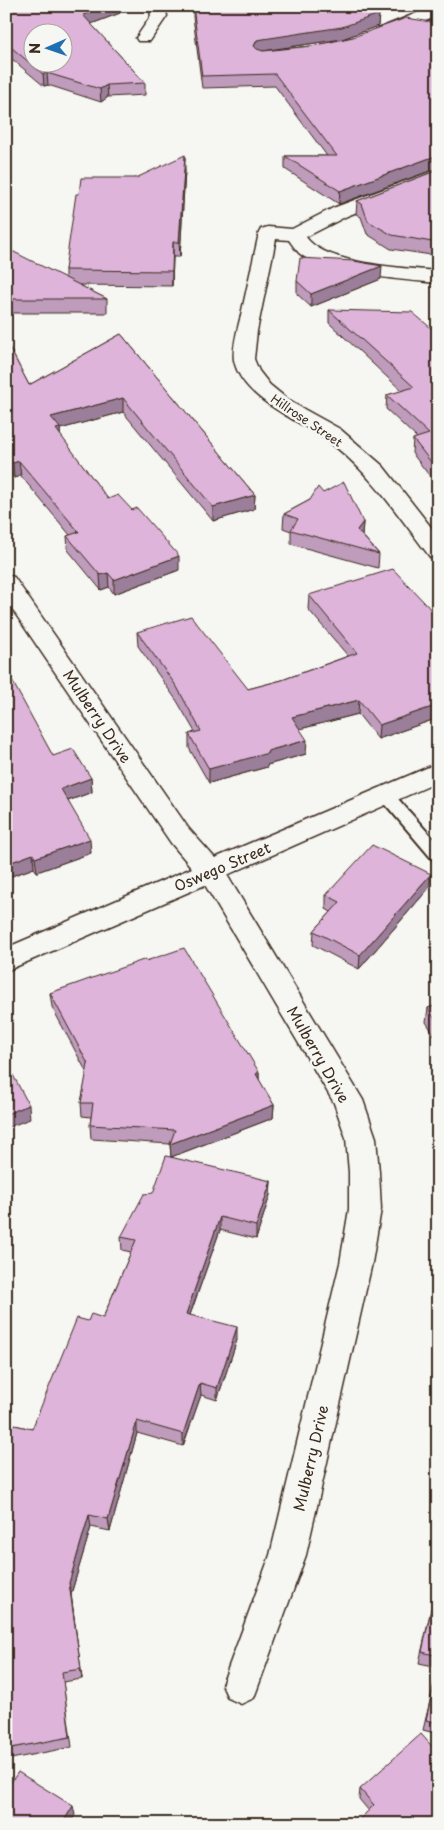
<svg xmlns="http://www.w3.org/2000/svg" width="444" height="1830" font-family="'Playpen Sans',sans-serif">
<rect width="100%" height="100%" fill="#f6f6f2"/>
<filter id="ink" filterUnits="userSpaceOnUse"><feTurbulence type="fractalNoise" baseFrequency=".02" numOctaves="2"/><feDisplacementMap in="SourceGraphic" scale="10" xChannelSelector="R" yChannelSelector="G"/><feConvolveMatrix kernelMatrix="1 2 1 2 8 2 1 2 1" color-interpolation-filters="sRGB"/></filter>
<g filter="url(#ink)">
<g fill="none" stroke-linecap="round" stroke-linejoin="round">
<defs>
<path id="lane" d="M386,790L391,791L438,844V861L432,859L381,799L378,795L381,791Z"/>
<path id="street" d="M149,6H165L167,16L150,41H138L136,38L151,16Z
M438,6V16L385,37H373L371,34L373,31L432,7Z
M438,169V180L347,216L306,237C325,265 405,268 438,271V283C405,280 323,274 299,253C295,249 292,244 289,240L276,239L257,331L254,359L259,371L270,385L291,402L340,429L383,466L438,536V559L430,557C398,515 368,469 324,438C296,419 241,398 234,360C232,347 238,328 241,315C247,288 253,260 259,233L261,229L268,227L292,229L333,208Z
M6,575L14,577L189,829L215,858L438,763V782L227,875L363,1100L376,1138L379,1172L381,1209L372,1263L306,1555L254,1698L241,1704L228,1698L222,1685L270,1555L340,1263L349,1209V1172L346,1138L334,1103L205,885L6,971V948L192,868L171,843L6,600Z"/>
</defs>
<use href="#lane" stroke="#3b2a1e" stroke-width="4"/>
<use href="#street" stroke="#3b2a1e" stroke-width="3"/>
<use href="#lane" fill="#f6f6f2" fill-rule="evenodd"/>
<use href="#street" fill="#f6f6f2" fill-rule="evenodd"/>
</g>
<path fill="#bf9bbc" stroke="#3b2a1e" d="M6,6L120,13L91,24L145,83V95L108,97L101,102L48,85L44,86L6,54Z
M193,6L379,14L378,26L342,39L263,51L312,46L353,37L339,204L285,169V156H327L275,86L202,88L193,17Z
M185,170L180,257H173L172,286L79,285L107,299V313H6V251L65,278V270L79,194L136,178Z
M438,170V256L391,249L367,234L361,217L356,214L357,201Z
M381,279L311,307L297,294V281Z
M329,310L438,334V487L412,453L413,439L417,438L386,409L387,395L402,391L329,323Z
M121,334L255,495L254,509L213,521L123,412L60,429V435L108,499L179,570L114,594L109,587L101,590L68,550L67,536L70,535L21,476L14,478L6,467V341L29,385Z
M323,493L363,522L362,535L379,554L378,568L291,544V531L283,528L284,514Z
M309,595L438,617V718L378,739L358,714L300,729L306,754L267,765V767L209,783L189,748V734L195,732L177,701L138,646L137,632L248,689L282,680L348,656L308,609Z
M6,676L53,756L91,778L92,792L68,801L91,853L37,872L34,868L6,878Z
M431,874L429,888L359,969L313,945L314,931L331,912L326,909V895Z
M146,961L259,1072V1080L274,1105L273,1118L171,1157L170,1144L91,1139L90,1125L91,1117L82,1116L81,1103L87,1073L52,1007L50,993Z
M438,1003V1041L426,1022L428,1008L434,1006V1004Z
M271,1181L270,1195L256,1239L220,1230L190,1315L237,1340L217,1400L201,1395L183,1446L137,1433L110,1531L91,1527L71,1594L82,1679L63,1682L72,1747L6,1760V1423L32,1429L88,1321L103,1318L131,1252L122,1250L121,1237Z
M437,1582H438V1734L423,1730L438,1667L419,1663Z
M438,1753L369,1811L359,1799L360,1789Z"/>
<path fill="#9b7e99" stroke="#3b2a1e" d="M105,6H120V13L83,27V15Z
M379,14L378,26L342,39L256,52L254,46L257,40Z
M47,73L48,85L44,86L43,74Z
M107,85L108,97L101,102L100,89Z
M185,155V170L180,257L179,242Z
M438,155V168L339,204L340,191Z
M173,242V257L172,286V271Z
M382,266L381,279L311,307V294Z
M123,398V412L60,429L61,442L51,417Z
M19,461L21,476L14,478L13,463Z
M255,495L254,509L213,521V507Z
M363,522L362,536L357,530Z
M179,556V570L114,594V580Z
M108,573L109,587L101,590L100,575Z
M359,700L358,714L292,731V717Z
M438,705V718L378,739L379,725Z
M307,740L306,754L267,765V767L209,783V769L267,751Z
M91,778L92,792L62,803L61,789Z
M90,839L91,853L37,872L35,858Z
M33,854L34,868L6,878V864Z
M431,874L429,888L359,969L360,955Z
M259,1072V1086L256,1074Z
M29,1105L30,1119L6,1128V1114Z
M274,1105L273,1118L171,1157L170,1144Z
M271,1181L270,1195L256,1239V1226Z
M220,1217V1230L186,1326V1314Z
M237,1327V1340L217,1400V1388Z
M200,1383L201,1395L183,1446V1434Z
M137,1421V1433L110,1531L108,1519Z
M89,1515L91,1527L71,1594L82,1679L69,1583Z
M73,1806L75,1815L70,1824H62Z"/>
<path fill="#deb4db" stroke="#3b2a1e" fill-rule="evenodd" d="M6,6H105L83,15L145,83L107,85L100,89L47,73L43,74L6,43ZM32,32H62V62H32Z
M193,6H335L379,14L342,27L257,40L254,46L257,49L263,51L312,46L353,37L406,18L438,23V155L340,191L285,156H337L275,74L202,76Z
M185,155L179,242H173L172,271L65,270L76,194H79L81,178H136Z
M438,170V243L392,235L368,221L362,204L357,201Z
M6,251H12L107,299H6Z
M300,258L354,261L382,266L311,294L297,281Z
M329,310L412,312L438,334V471L413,439L429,434L387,395L414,387Z
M121,334L255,495L213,507L123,398L51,417L60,428L56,429L108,499L118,495L132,510L137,508L179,556L114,580L108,573L100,575L67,536L79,532L19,461L13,463L6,454V341L29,385Z
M344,482L363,522L357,530L379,554L291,530L298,519L284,514L310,500L318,487L323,493Z
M393,569L438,617V705L379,725L359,700L292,717L307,740L267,751L268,753L209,769L189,734L201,731L177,687L137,632L191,616L248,689L282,680L357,653L309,595Z
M6,676L7,678L10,677L53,756L73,749L91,778L61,789L90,839L35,858L33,854L6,864Z
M372,845L431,874L360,955L314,931L340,902L326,895Z
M184,948L259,1072L256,1074L274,1105L170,1144L175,1130L90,1125L93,1103H81L88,1064L50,993L146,959V961Z
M438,1003V1024L428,1008L435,1006L434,1004Z
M6,1062L29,1105L6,1114Z
M166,1156L271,1181L256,1226L220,1217L186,1314L237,1327L217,1388L200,1383L183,1434L137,1421L108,1519L89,1515L69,1583L81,1669L62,1672L70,1737L6,1749V1423L32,1429L77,1318L88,1321L91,1314L103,1318L136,1240L121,1237L144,1194L153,1193Z
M437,1582H438V1656L422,1652Z
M438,1667V1723L426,1720Z
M421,1734L438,1753V1824H355L374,1805L360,1789Z
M18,1772L73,1806L62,1824H6V1790Z"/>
</g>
<g text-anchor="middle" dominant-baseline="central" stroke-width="5" stroke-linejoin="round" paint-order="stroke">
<g font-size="12" fill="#3b2a1e" stroke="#f6f6f2">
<text transform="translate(307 420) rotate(34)">Hillrose Street</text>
</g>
<g font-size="15" fill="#3b2a1e" stroke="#f6f6f2">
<text transform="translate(98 716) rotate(56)">Mulberry Drive</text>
<text transform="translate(222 866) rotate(-23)">Oswego Street</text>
<text transform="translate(319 1054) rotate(60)">Mulberry Drive</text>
<text transform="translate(310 1458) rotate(-77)">Mulberry Drive</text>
</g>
</g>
<rect width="444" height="1830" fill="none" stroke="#f6f6f2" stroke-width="25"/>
<rect x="12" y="12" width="419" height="1805" fill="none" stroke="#3b2a1e" stroke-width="2" filter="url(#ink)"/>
<g transform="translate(48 48) rotate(268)"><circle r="24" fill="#f6f6f2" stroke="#aba49d"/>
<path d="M0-4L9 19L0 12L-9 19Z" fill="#1f6fb2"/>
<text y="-8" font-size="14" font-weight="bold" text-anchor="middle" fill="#3b2a1e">N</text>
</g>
</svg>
